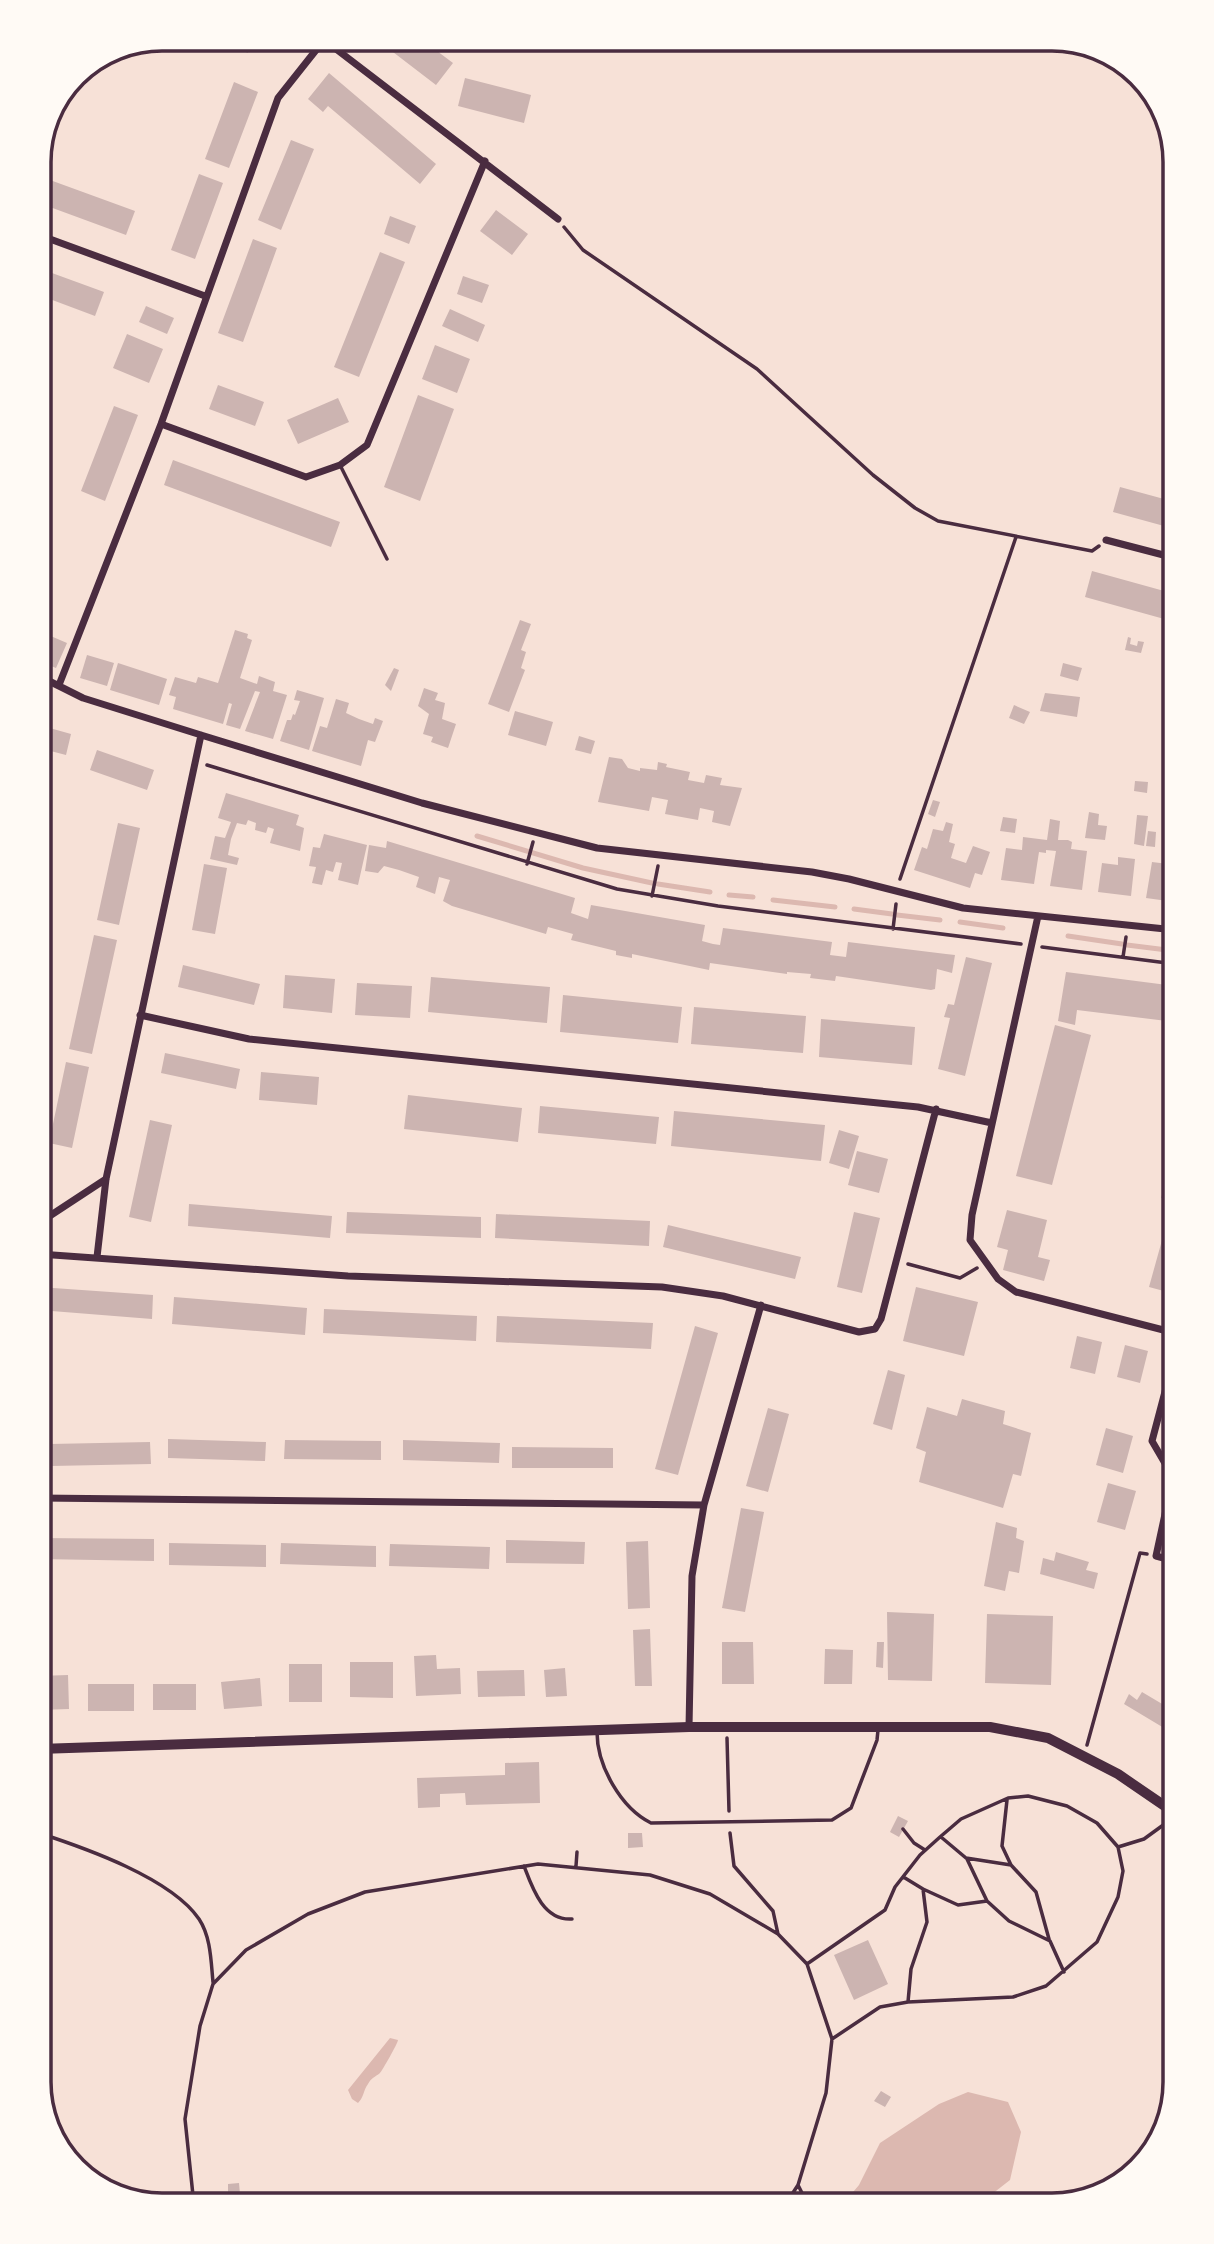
<svg xmlns="http://www.w3.org/2000/svg" width="1214" height="2244" font-family="Helvetica,sans-serif">
<rect width="100%" height="100%" fill="#f7e1d7"/>
<path fill="#dcb8b0" d="M390,2038L398,2040C398,2043 382,2071 380,2073C375,2077 371,2078 368,2084C363,2091 364,2097 358,2103L352,2099L348,2090Z
M968,2092L1008,2102L1021,2132L1010,2180L978,2205H842L859,2185L880,2143L939,2104Z"/>
<g fill="none" stroke-linecap="round" stroke-linejoin="round">
<path stroke="#dcb8b0" stroke-width="5" d="M477,836L583,868L652,883
M658,884L710,892
M729,895L753,897
M773,900L835,907
M854,909L892,914
M897,915L940,920
M960,922L1003,928
M1068,936L1122,944
M1127,945L1175,951"/>
</g>
<path fill="#ccb4b1" d="M236,39H265L247,53Z
M376,39H421L453,63L436,85Z
M329,73L436,164L420,184L328,106L323,112L308,99Z
M465,78L531,95L524,123L458,106Z
M234,82L258,92L229,168L205,159Z
M291,140L314,149L281,230L258,220Z
M199,174L223,183L195,259L171,250Z
M39,176L135,211L126,235L39,203Z
M496,210L528,234L512,255L480,231Z
M390,216L416,226L409,244L384,234Z
M253,239L277,248L243,342L218,333Z
M380,252L405,262L359,377L334,367Z
M41,269L104,292L95,316L39,295Z
M463,276L489,285L482,303L457,294Z
M146,306L174,318L167,334L139,322Z
M450,309L485,325L478,342L442,326Z
M127,334L163,349L149,383L113,368Z
M435,345L470,359L457,393L422,379Z
M218,385L264,402L255,426L209,409Z
M418,395L454,409L420,501L384,487Z
M338,398L349,422L298,444L287,420Z
M114,406L138,415L105,501L81,491Z
M173,460L340,522L331,547L164,485Z
M1120,487L1175,502V529L1113,512Z
M1092,571L1175,594V622L1085,597Z
M520,620L531,624L521,650L526,652L521,668L525,670L509,712L488,704Z
M235,630L248,634L247,638L252,640L240,678L257,684L259,676L275,682L273,691L287,695L273,739L245,731L260,692L255,691L240,729L226,725L232,704L229,703L223,724L173,709L176,697L169,695L175,677L196,683L198,677L218,683Z
M39,631L67,643L56,668L39,661Z
M1128,637L1131,638L1130,644L1137,646L1138,641L1144,642L1141,653L1125,650Z
M87,655L114,663L107,686L80,678Z
M118,663L167,679L159,705L110,690Z
M1063,663L1082,668L1078,681L1060,676Z
M394,668L399,670L391,691L385,685Z
M424,688L438,693L435,700L445,703L442,719L456,724L448,748L431,742L433,737L423,734L429,714L418,706Z
M297,690L324,698L309,750L280,741L287,720H291L293,714L295,715L300,701L294,700Z
M1045,693L1080,697L1077,717L1040,711Z
M336,699L349,703L346,713L359,719L373,724L375,718L383,721L375,742L368,740L361,766L312,751L320,726L327,728Z
M1014,705L1030,712L1024,724L1009,718Z
M515,711L553,722L546,746L508,735Z
M39,725L71,734L66,755L39,748Z
M579,736L595,741L591,754L575,750Z
M97,750L154,770L147,790L90,770Z
M609,757L622,759L628,768L640,771V768L657,770L658,762L667,764L666,767L690,772L688,780L704,783L706,775L722,778L720,785L742,788L730,826L712,822L714,811L700,808L698,820L665,814L668,800L652,797L649,811L598,802Z
M1135,781L1148,782L1147,793L1134,791Z
M226,793L299,815L296,825L304,828L300,851L270,843L274,829L268,827L266,833L255,830L256,823L248,820L246,825L237,823L231,839L228,855L239,858L237,865L210,859L215,836L225,838L231,822L218,818Z
M933,800L940,802L935,817L928,814Z
M1089,812L1099,814L1098,825L1107,826L1105,840L1085,838Z
M1137,815L1148,816L1144,846L1134,844Z
M1003,817L1017,819L1015,833L1000,831Z
M1050,819L1060,821L1058,840H1068L1072,842L1071,849L1087,851L1082,890L1050,886L1056,851L1046,850V853L1039,852L1034,884L1001,880L1006,848L1022,850L1023,837L1047,840Z
M946,822L953,824L949,842L955,844L951,858L966,863L973,846L990,852L982,875L975,873L970,888L914,870L922,847L927,849L933,829L943,831Z
M118,823L140,828L119,925L97,920Z
M1148,831L1156,832L1155,847L1146,846Z
M324,834L367,845L358,885L338,880L342,863L336,862L333,872L326,870L322,885L312,883L316,867L309,866L313,847L320,848Z
M387,841L575,898L571,913L588,919L591,905L705,925L702,941L713,944L720,945L723,928L832,942L830,955L846,957L848,942L946,954L955,955L952,973L937,969L935,989L931,990L836,976L835,981L810,978L811,974L787,972V974L710,963L709,970L632,954V958L616,955V951L571,940L573,934L548,927L546,934L452,906L443,901L450,880L439,877L435,894L416,887L419,877L399,870L384,866L378,873L365,871L369,845L386,848Z
M1170,845L1175,846V902L1146,898L1152,862L1168,864Z
M1118,857L1135,859L1131,896L1098,892L1102,863L1118,865Z
M204,864L227,868L215,934L192,930Z
M94,935L117,940L92,1054L69,1049Z
M966,957L992,963L965,1076L938,1069L950,1018L944,1017L948,1004L954,1005Z
M183,965L260,984L254,1005L178,987Z
M1066,972L1175,986V1022L1077,1010L1075,1025L1058,1021Z
M285,975L335,979L332,1013L283,1008Z
M431,977L550,987L547,1023L428,1012Z
M357,983L412,986L410,1018L355,1015Z
M563,995L682,1007L678,1043L560,1032Z
M694,1007L806,1016L803,1053L691,1044Z
M821,1019L915,1027L912,1065L819,1057Z
M1055,1025L1091,1035L1052,1185L1016,1176Z
M165,1053L240,1069L236,1089L161,1073Z
M66,1062L89,1067L72,1148L49,1143Z
M261,1072L319,1077L317,1105L259,1100Z
M408,1095L522,1108L518,1142L404,1129Z
M540,1106L659,1117L656,1144L538,1133Z
M674,1111L825,1125L821,1161L671,1146Z
M150,1120L172,1125L151,1222L129,1217Z
M839,1130L859,1136L849,1169L829,1163Z
M1175,1148V1202L1161,1198Z
M857,1151L888,1159L879,1193L848,1185Z
M189,1204L332,1216L330,1238L188,1226Z
M1007,1210L1047,1220L1038,1257L1050,1260L1044,1281L1003,1270L1008,1250L997,1247Z
M347,1212L481,1217V1238L346,1233Z
M854,1212L880,1218L862,1293L837,1287Z
M496,1214L650,1221L649,1246L495,1238Z
M668,1225L801,1257L795,1279L663,1247Z
M1164,1233L1175,1236V1294L1149,1287Z
M39,1287L153,1295L152,1319L39,1310Z
M916,1287L978,1302L964,1356L903,1341Z
M174,1297L307,1308L305,1335L172,1324Z
M324,1309L477,1316L476,1341L323,1333Z
M497,1316L653,1323L651,1349L496,1342Z
M695,1326L718,1333L678,1475L655,1469Z
M1077,1336L1102,1342L1095,1374L1070,1368Z
M1125,1345L1148,1351L1140,1383L1117,1377Z
M888,1370L905,1375L892,1430L873,1424Z
M962,1399L1005,1411L1003,1424L1031,1433L1021,1476L1013,1474L1003,1508L919,1482L926,1452L916,1448L927,1407L957,1416Z
M768,1408L789,1414L768,1492L746,1486Z
M1106,1428L1133,1436L1123,1473L1096,1465Z
M168,1439L266,1442L265,1461L168,1458Z
M285,1440L381,1441V1460L284,1459Z
M403,1440L500,1443L499,1463L403,1460Z
M150,1442L151,1464L51,1466L50,1444Z
M512,1447L613,1448V1468H512Z
M1108,1483L1136,1491L1125,1530L1097,1522Z
M741,1508L764,1512L745,1612L722,1608Z
M996,1522L1017,1528L1016,1538L1024,1541L1019,1573L1009,1571L1005,1591L984,1586Z
M39,1538L154,1539V1561L39,1559Z
M506,1540L585,1542L584,1564L506,1563Z
M648,1541L650,1608L628,1609L626,1542Z
M169,1543L266,1545V1567L169,1565Z
M281,1543L376,1546V1567L280,1564Z
M390,1544L490,1547L489,1569L389,1566Z
M1056,1552L1089,1562L1086,1570L1098,1573L1094,1589L1040,1574L1043,1558L1054,1561Z
M887,1612L934,1614L932,1681L888,1680Z
M987,1614L1053,1616L1051,1685L985,1683Z
M650,1629L652,1686H635L633,1630Z
M722,1642H753L754,1684H722Z
M877,1642H884L883,1668L876,1667Z
M825,1649L853,1650L852,1684H824Z
M436,1655L437,1669L460,1668L461,1694L416,1696L414,1656Z
M350,1662H393V1698L350,1697Z
M289,1664H322V1702H289Z
M565,1668L567,1696L546,1697L544,1670Z
M524,1670L525,1696L478,1697L477,1671Z
M68,1675L69,1709L39,1710V1676Z
M260,1678L262,1706L224,1709L221,1682Z
M88,1684H134V1711H88Z
M153,1684H196V1710H153Z
M1142,1692L1174,1711L1164,1728L1124,1704L1129,1694L1137,1700Z
M539,1762L540,1803L466,1805L465,1793L440,1794V1807L418,1808L417,1778L505,1775V1763Z
M898,1816L908,1821L899,1837L890,1832Z
M628,1833H642L643,1847L628,1848Z
M868,1940L888,1984L854,2000L834,1955Z
M881,2091L891,2097L885,2107L874,2101Z
M239,2183L240,2194L228,2195V2184Z"/>
<g fill="none" stroke-linecap="round" stroke-linejoin="round">
<path stroke="#4a2c40" stroke-width="3.5" d="M564,227L583,250L757,369L873,475L915,508L938,521L1092,551L1099,546
M207,765L617,889L718,906L1021,944
M527,864L533,842
M900,879L1016,537
M652,896L658,866
M893,929L896,904
M1042,947L1175,964
M1123,957L1126,937
M908,1264L960,1278L977,1268
M727,1738L729,1811
M1087,1745L1140,1553L1147,1554
M1007,1800L1002,1846L1011,1865
M903,1829L914,1843L925,1850
M39,1833C85,1848 171,1878 199,1919C211,1937 211,1962 213,1982
M730,1833L734,1866L773,1911L778,1934
M941,1837L966,1858L1011,1865L1036,1892L1049,1939
M1118,1847L1144,1839L1166,1823
M967,1859L987,1901
M524,1866C532,1887 543,1921 572,1919
M576,1866L577,1852
M905,1878L923,1889L927,1922L911,1969L908,2002
M923,1889L958,1905L987,1901L1009,1921L1050,1941L1064,1972
M807,1964L885,1910L895,1887L920,1855L940,1837L961,1819L1008,1798L1028,1796L1067,1806L1097,1823L1118,1847L1123,1871L1118,1897L1097,1942L1046,1986L1013,1997L908,2002L880,2007L832,2039
M798,2185L808,2205
M194,2205L185,2119L200,2026L213,1984L246,1950L308,1914L365,1892L538,1864L650,1875L710,1894L778,1934L807,1964L832,2039L826,2093L798,2185L785,2205"/>
<path stroke="#4a2c40" stroke-width="3.5" d="M340,465L387,559
M597,1732C597,1766 621,1808 651,1823L832,1820L851,1808L877,1740L878,1730"/>
<path stroke="#4a2c40" stroke-width="7" d="M323,39L558,219
M39,235L205,296
M161,424L306,477L340,465L367,445L485,161
M1106,540L1175,558
M39,676L83,698L201,735L422,803L597,848L812,872L849,879L963,908L1175,930
M59,685L161,424L278,98L324,40
M1038,916L972,1215L970,1240L998,1279L1016,1292L1175,1333
M140,1015L249,1039L918,1107L992,1123
M39,1223L106,1179
M39,1254L348,1276L662,1287L723,1296L859,1332L875,1329L881,1319L936,1109
M97,1257L106,1179L201,735
M39,1498L704,1505
M1175,1561L1156,1556L1173,1477L1152,1441L1175,1354
M689,1727L692,1576L704,1505L761,1305"/>
<path stroke="#4a2c40" stroke-width="10" d="M39,1749L689,1727H990L1048,1738L1118,1774L1175,1813"/>
</g>
<path d="M0 0H1214V2244H0ZM162 51H1052A111 111 0 0 1 1163 162V2082A111 111 0 0 1 1052 2193H162A111 111 0 0 1 51 2082V162A111 111 0 0 1 162 51Z" fill="#fffaf5" fill-rule="evenodd"/>
<path fill="none" stroke="#4a2c40" stroke-width="3.5" d="M162 51H1052A111 111 0 0 1 1163 162V2082A111 111 0 0 1 1052 2193H162A111 111 0 0 1 51 2082V162A111 111 0 0 1 162 51Z"/>
</svg>
